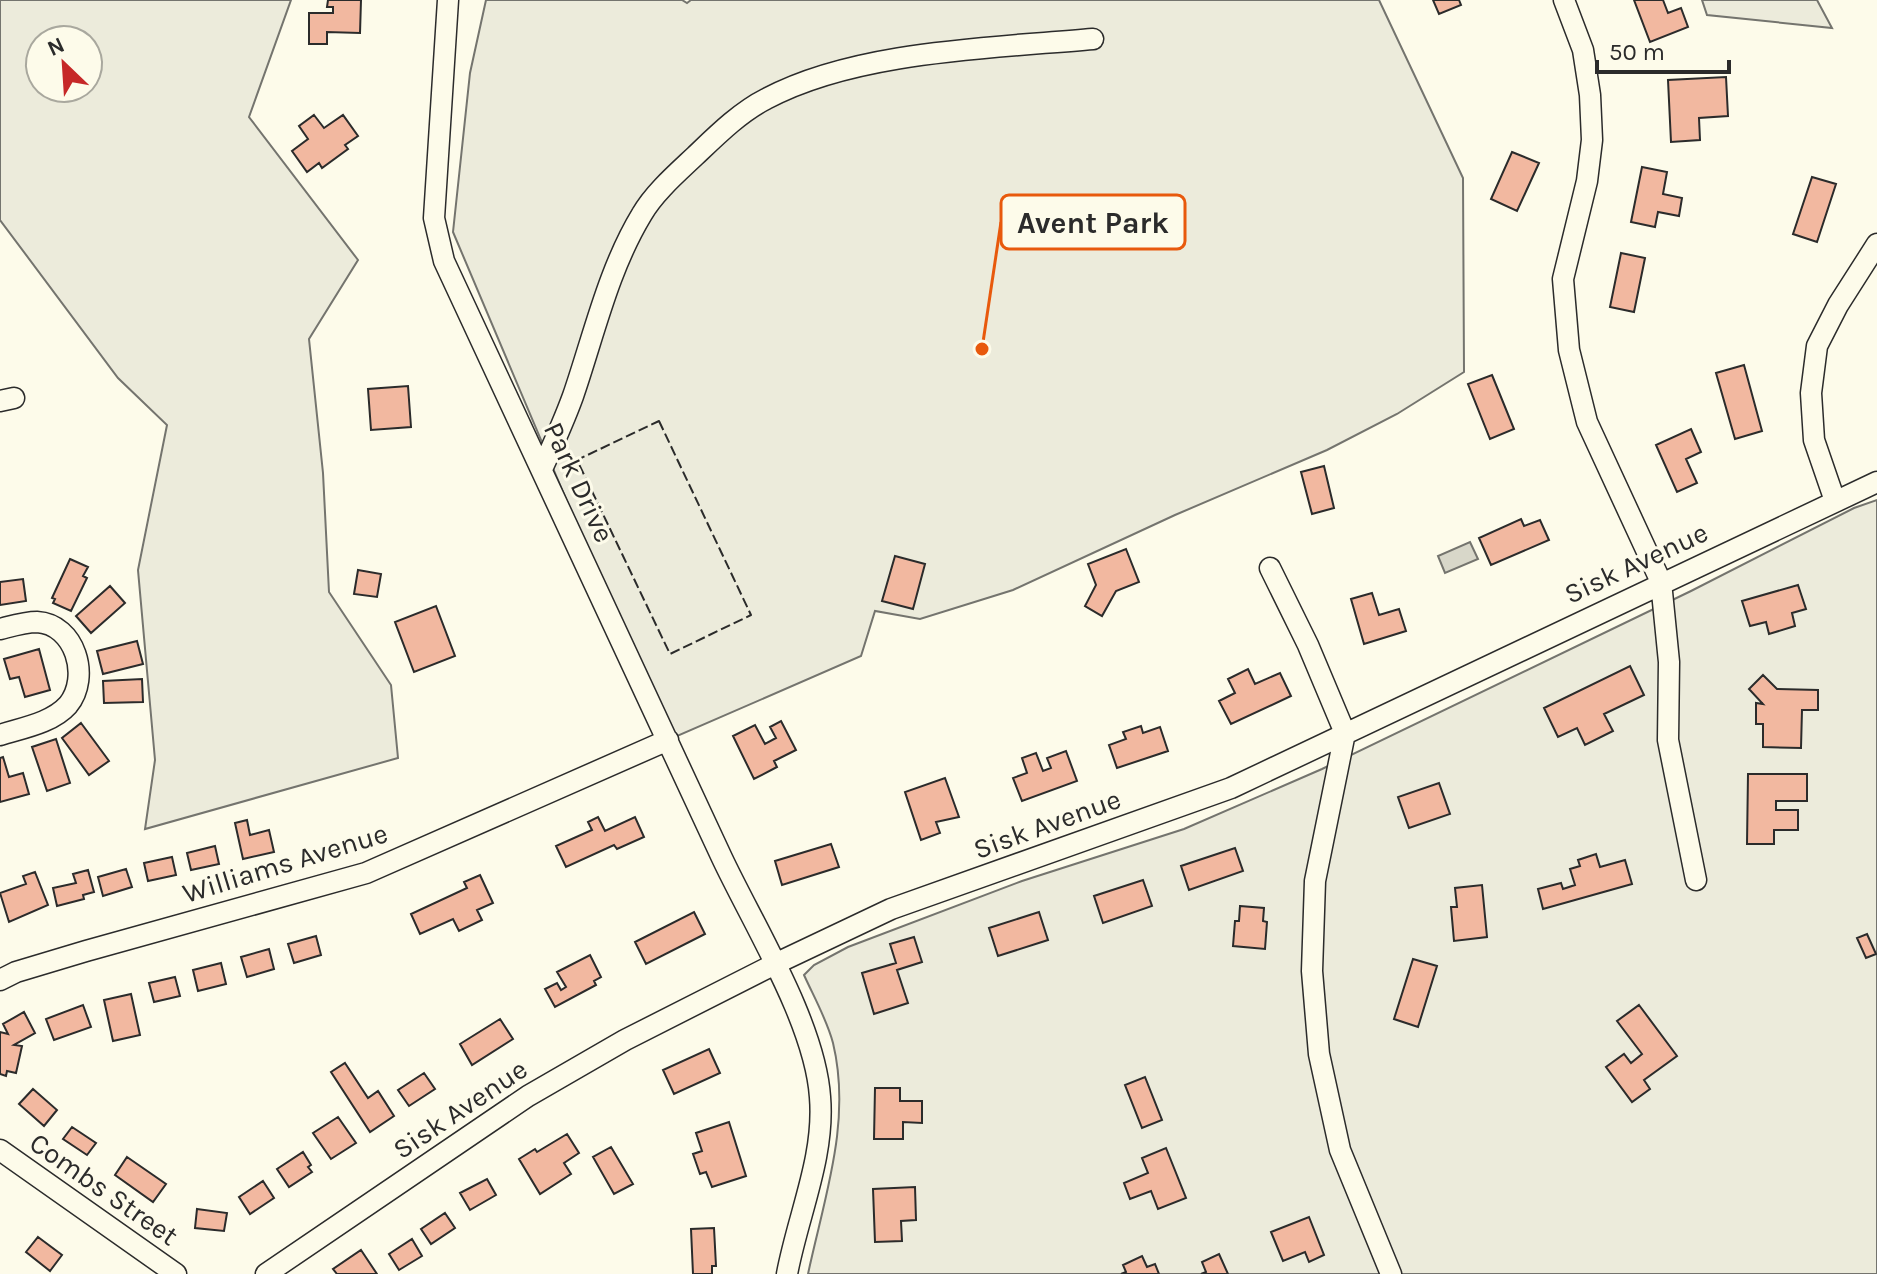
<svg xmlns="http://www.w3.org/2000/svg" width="1877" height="1274" font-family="Karla,sans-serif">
<rect width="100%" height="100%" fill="#fdfbea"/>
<path fill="#ecebdb" stroke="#74746e" stroke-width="2" fill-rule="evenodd" d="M0,0H291L249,117L358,260L309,339L323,473L329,592L391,685L398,758L145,829L155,760L138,570L167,425L118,378L0,220ZM40,40H88V88H40Z
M486,0H682L687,3L691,0H1379L1463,178L1464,372L1397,414L1327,450L1175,515L1013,590L920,619L875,611L861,656L668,740L453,232L470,73Z
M1702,0H1817L1832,28L1707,15Z
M1877,500V1274H808C824,1198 852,1122 833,1043C827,1020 814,997 804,975L814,965L848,947L1022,881L1184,829L1322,769L1691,591L1854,508Z"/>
<path fill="#d8d7c9" stroke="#74746e" stroke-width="2" d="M1470,542L1478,559L1445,573L1438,556Z"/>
<path fill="#f2b8a0" stroke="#2b2b2b" stroke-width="2" d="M328,0H361L360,33L327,32V44H309V13H333V7H327Z
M1433,0H1459L1461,5L1439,14Z
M1634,0H1663L1668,13L1681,8L1688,27L1650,42Z
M1726,77L1728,116L1699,118L1700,140L1671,142L1668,80Z
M314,115L324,128L343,115L358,136L345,145L348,149L322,168L319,163L307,172L292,151L308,139L299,126Z
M1512,152L1539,163L1517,211L1491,199Z
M1642,167L1667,172L1663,194L1682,198L1679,216L1658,212L1655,227L1631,222Z
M1812,177L1836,184L1817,242L1793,234Z
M1621,253L1645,258L1634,312L1610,307Z
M1744,365L1762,431L1735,439L1716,373Z
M1492,375L1514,429L1490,439L1468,384Z
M408,386L411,427L371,430L368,389Z
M1691,429L1701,452L1686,459L1697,483L1677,492L1656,445Z
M1324,466L1334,508L1312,514L1301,472Z
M1521,519L1524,526L1540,520L1549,540L1491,565L1479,538Z
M1126,549L1139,582L1116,591L1102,616L1085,606L1096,585L1088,564Z
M895,556L925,564L913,609L882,601Z
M70,559L88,567L83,576L87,578L71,611L53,603L55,599L52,598Z
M358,570L381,574L377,597L354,594Z
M23,579L26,601L0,605V582Z
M1798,585L1806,609L1792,613L1795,626L1769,634L1766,622L1750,626L1742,601Z
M110,586L125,603L91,633L76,616Z
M1372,593L1379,615L1399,609L1406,631L1364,644L1351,599Z
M436,606L455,656L414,672L395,622Z
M137,641L143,664L103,674L97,651Z
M39,649L50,690L25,697L19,677L10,679L4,659Z
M1630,666L1644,695L1604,714L1613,731L1585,745L1577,728L1558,737L1544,708Z
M1248,669L1255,684L1280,673L1291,696L1231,724L1219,701L1235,693L1228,679Z
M1763,675L1777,689L1818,690V710H1802L1801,748L1763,747V724H1756V703L1763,704L1749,689Z
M142,679L143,702L104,703L103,681Z
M781,721L796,750L774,761L777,767L754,779L733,736L755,725L765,744L776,738L770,727Z
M81,723L109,761L89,775L62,738Z
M1141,726L1143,733L1160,727L1168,751L1117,768L1109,745L1126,739L1123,732Z
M56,739L70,783L47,791L32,747Z
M1066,751L1077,781L1022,801L1013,778L1027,773L1022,758L1036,753L1043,771L1051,768L1047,758Z
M3,757L9,777L23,773L29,794L0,802V758Z
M1748,774H1807V801H1776V810H1798V830H1774V844H1747Z
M945,778L959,817L936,822L940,833L921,840L905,792Z
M1439,783L1450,814L1409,828L1398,797Z
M598,817L605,831L635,817L644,837L617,849L614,845L566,867L556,846L592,830L588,822Z
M247,820L250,835L269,830L274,852L243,859L235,823Z
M831,844L839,867L782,885L775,861Z
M215,846L219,864L191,870L187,853Z
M1235,848L1243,871L1189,890L1181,866Z
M1596,854L1600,867L1625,860L1632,884L1543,909L1538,889L1561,883L1563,889L1575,885L1570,869L1580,866L1578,860Z
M172,857L176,875L148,881L144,863Z
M126,869L132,887L103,896L98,877Z
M88,870L94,892L83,895L84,899L57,906L53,888L76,883L73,874Z
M35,872L48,905L9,922L0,893L26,884L23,876Z
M480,875L493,903L477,910L482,920L459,931L453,919L420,934L411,914L467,888L464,882Z
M1143,880L1152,906L1103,923L1094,896Z
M1482,885L1487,937L1454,941L1451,907H1457L1455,888Z
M1240,906L1264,908L1263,921L1267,922L1265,949L1233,946L1235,921H1239Z
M694,912L705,934L646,964L635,942Z
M1039,912L1048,940L998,956L989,928Z
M1867,934L1876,954L1866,958L1857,938Z
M316,936L321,955L294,963L288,944Z
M914,937L922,962L897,970L908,1003L874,1014L862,973L896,963L890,944Z
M269,949L274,969L247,977L241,957Z
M590,955L601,977L594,981L596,985L555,1007L545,989L557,983L561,990L566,987L557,972Z
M1413,959L1437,966L1418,1027L1394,1019Z
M221,963L226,984L198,991L193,970Z
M175,977L180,996L154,1002L149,983Z
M131,994L140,1035L113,1041L104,1000Z
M83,1005L91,1027L54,1040L46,1019Z
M1639,1005L1677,1056L1644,1080L1650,1089L1632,1102L1606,1067L1624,1054L1631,1063L1642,1054L1617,1021Z
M24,1012L35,1033L14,1045L22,1046L16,1073L7,1071L6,1076L0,1074V1032L8,1034L3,1024Z
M500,1019L513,1039L472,1065L460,1044Z
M709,1049L720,1073L674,1094L663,1070Z
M345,1063L368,1098L378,1091L394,1116L370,1132L331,1072Z
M424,1073L435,1089L409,1106L398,1090Z
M1145,1077L1162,1120L1142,1128L1125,1085Z
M875,1088H900V1101H922V1123L903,1122V1139H874Z
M33,1089L57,1110L44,1126L19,1104Z
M338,1117L356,1143L331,1159L313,1133Z
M729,1122L746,1176L712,1187L706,1172L700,1174L693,1154L702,1151L696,1133Z
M72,1127L96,1143L87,1155L63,1139Z
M567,1134L579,1153L564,1163L571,1174L540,1194L519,1159L535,1149L537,1152Z
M611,1147L633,1184L614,1194L593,1157Z
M1166,1148L1186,1198L1158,1209L1151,1191L1130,1199L1124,1183L1148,1173L1142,1158Z
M303,1152L311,1165L308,1167L312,1172L289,1187L277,1169Z
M127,1157L166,1184L153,1202L115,1175Z
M487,1179L496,1195L470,1210L460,1193Z
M263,1181L274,1198L250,1214L239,1197Z
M915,1187L916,1220L901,1221L902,1241L875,1242L873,1189Z
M197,1209L227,1213L224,1231L195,1228Z
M445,1213L455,1228L431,1244L421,1229Z
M1309,1217L1324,1255L1309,1262L1305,1252L1283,1261L1271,1232Z
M714,1228L716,1266H712V1274H693L691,1229Z
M38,1237L62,1255L50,1271L26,1252Z
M412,1239L422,1256L399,1270L389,1254Z
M361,1250L377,1274H337L333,1269Z
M1219,1254L1228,1274H1201L1206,1272L1202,1262Z
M1142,1256L1147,1267L1155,1264L1159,1274H1121L1126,1272L1123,1265Z"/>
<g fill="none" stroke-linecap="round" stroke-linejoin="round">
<defs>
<path id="minor" d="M448,0L434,218L444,261C536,460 629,659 722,858C754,926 815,1023 820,1097C825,1157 798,1215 787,1274
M1564,0L1583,50L1590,95L1592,140L1587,181L1563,279L1569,350L1587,422L1661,582L1669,662L1668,740L1696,880
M0,401L14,398
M542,469C553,445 564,421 573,396C594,335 608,270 642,214C654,193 677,173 695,156C716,136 740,112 766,99C855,51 992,48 1093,39
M1835,501L1814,440L1811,393L1817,346L1838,305L1877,244
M1270,568L1308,645L1345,733L1315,881L1312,971L1319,1054L1340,1150L1391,1274
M0,629C12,626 25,622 37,622C75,624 91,677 68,705C52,723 22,728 0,735
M0,980L16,972L86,951L366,873L668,740
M0,1150L176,1274
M266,1274L528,1096L625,1040L775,964L891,909L1231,788L1877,482"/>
</defs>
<use href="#minor" stroke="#2b2b2b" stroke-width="23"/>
<use href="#minor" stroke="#fdfbea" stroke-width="20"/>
<path stroke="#2b2b2b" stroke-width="2" stroke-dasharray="10 4" stroke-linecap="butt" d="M659,421L751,615L670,654L577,460Z"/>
</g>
<g text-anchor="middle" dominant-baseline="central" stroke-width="6" stroke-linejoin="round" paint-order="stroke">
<g font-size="28" fill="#2b2b2b" stroke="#fdfbea">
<text transform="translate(579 482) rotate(65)">Park Drive</text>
<text transform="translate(1636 563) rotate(-25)">Sisk Avenue</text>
<text transform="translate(1047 824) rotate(-20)">Sisk Avenue</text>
<text transform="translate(285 863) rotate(-17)">Williams Avenue</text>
<text transform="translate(460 1109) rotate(-34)">Sisk Avenue</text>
<text transform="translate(104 1189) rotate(35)">Combs Street</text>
</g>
</g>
<path fill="none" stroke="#e8590c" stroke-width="3" d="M982 349L1001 222"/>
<circle fill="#e8590c" stroke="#fdfbea" stroke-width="3" cx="982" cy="349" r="8"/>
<rect fill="#fdfbea" stroke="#e8590c" stroke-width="3" x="1001" y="195" width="184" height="54" rx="8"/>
<g font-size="30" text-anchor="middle" font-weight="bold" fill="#2b2b2b">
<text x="1093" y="233">Avent Park</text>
</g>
<g transform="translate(64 64) rotate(335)"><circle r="38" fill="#fdfbea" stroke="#a9a89e" stroke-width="2"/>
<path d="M0-6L14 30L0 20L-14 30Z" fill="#c62828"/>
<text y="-12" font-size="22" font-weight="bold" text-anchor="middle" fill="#2b2b2b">N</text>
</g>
<path d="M1597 60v12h132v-12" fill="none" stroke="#2b2b2b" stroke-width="4"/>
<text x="1609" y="60" font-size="24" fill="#2b2b2b" stroke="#fdfbea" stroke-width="6" paint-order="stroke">50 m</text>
</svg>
